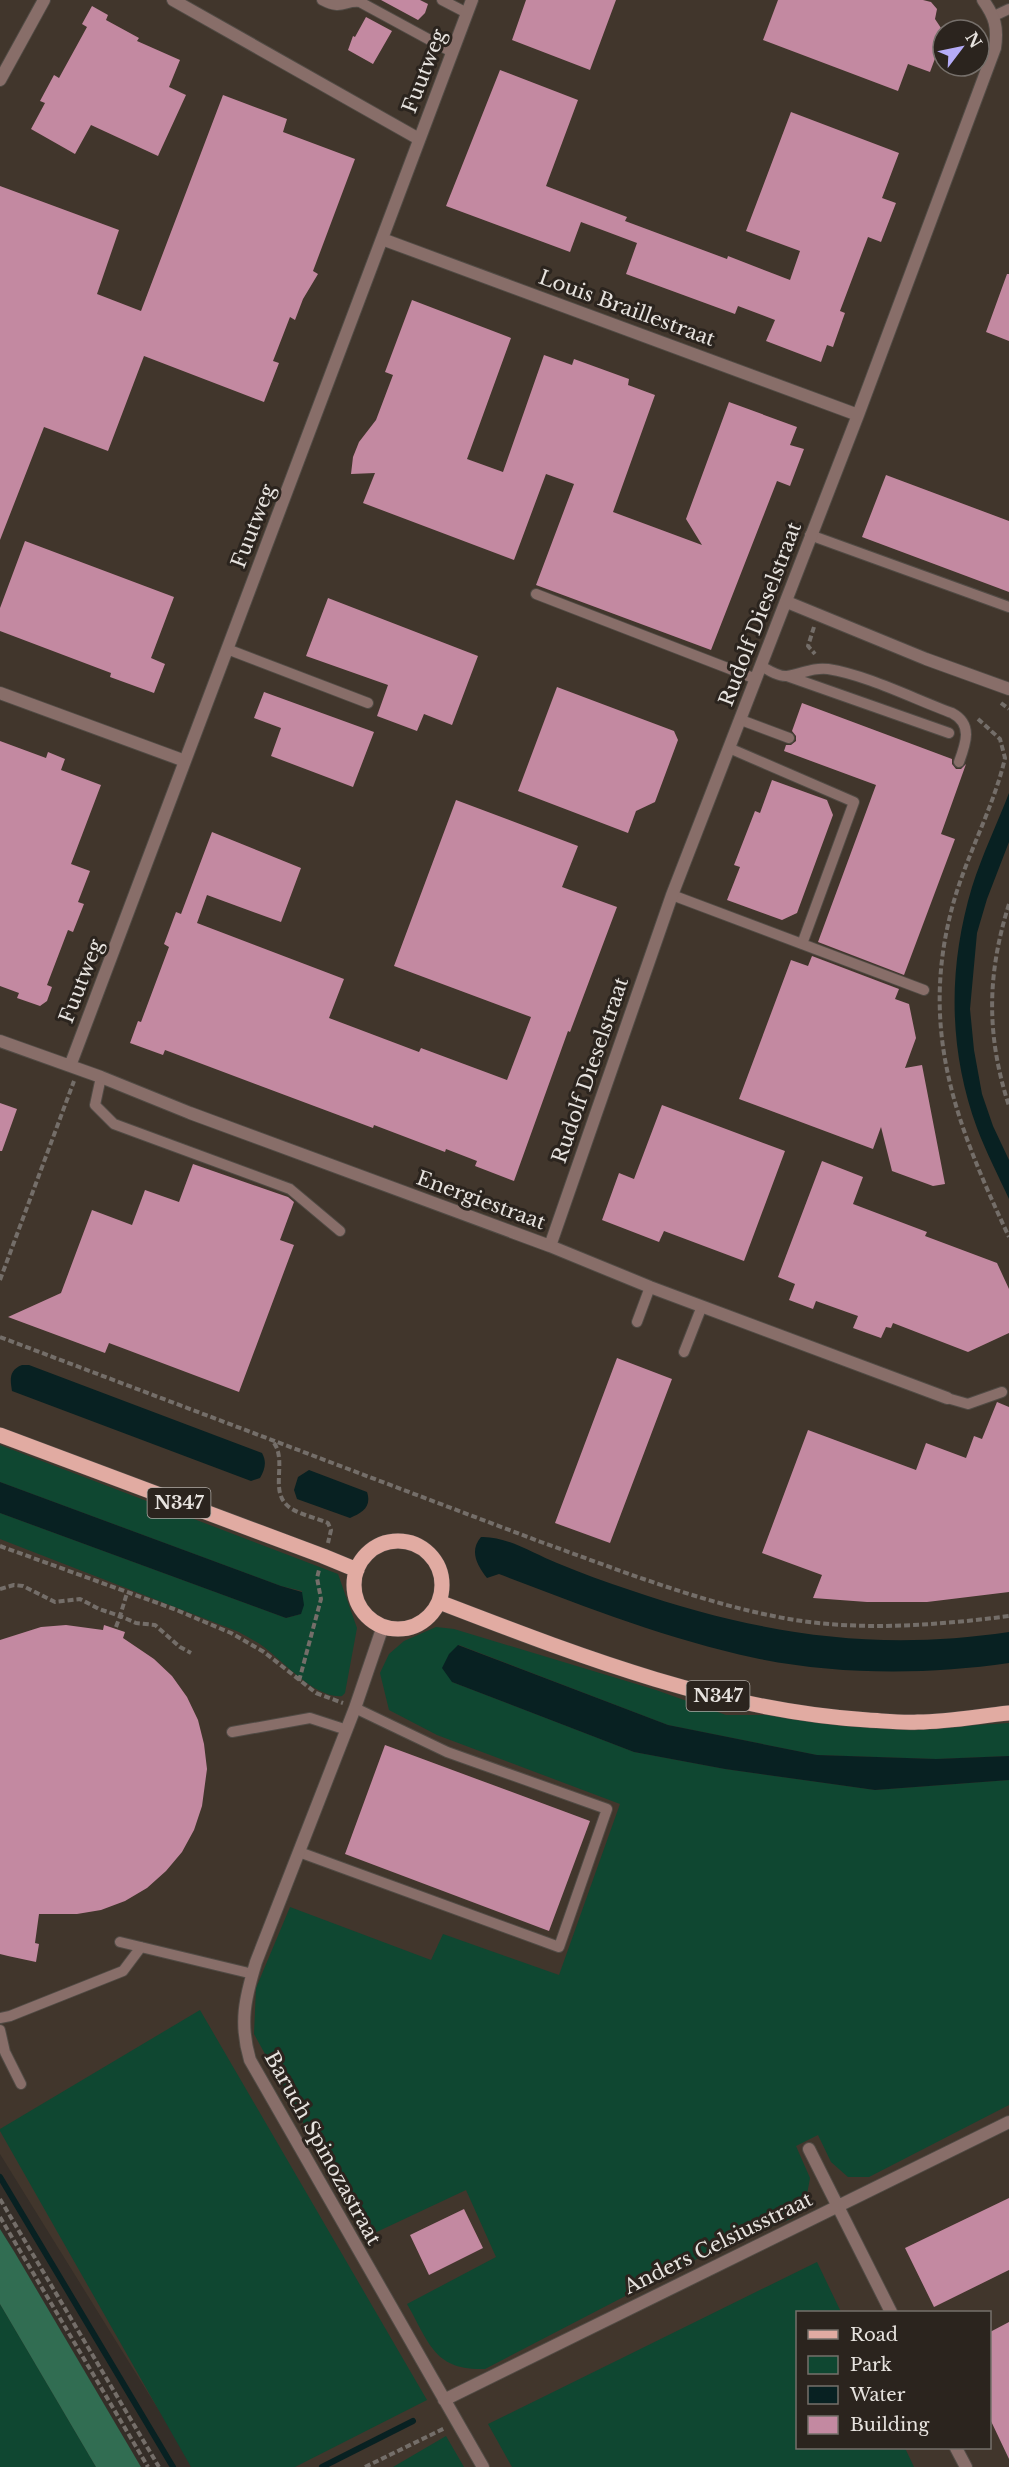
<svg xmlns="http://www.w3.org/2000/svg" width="1009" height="2467" font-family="'Libre Baskerville',serif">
<rect width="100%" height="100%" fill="#352e28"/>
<path fill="#41362c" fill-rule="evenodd" d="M0,0H1009V2467H194L0,2154ZM943,30H979V66H943ZM798,2312H990V2448H798Z"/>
<path fill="#0f4731" d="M0,1445L338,1574L357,1628L345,1693L342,1696C316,1699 284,1662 264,1647C256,1641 247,1637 239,1632L0,1539V1513L286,1618L301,1614L302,1591L281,1586L0,1482Z
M436,1627L454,1629L656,1690L726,1715H768L834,1725L929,1728L1009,1723V1756L936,1759L817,1755L668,1725L459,1645L452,1682L634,1752L725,1769L875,1790L1009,1780V2105L869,2177H848L831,2162L818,2135L796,2146L810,2178L806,2200L793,2218L710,2252L485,2369C434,2371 429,2342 407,2304L496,2257L466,2190L366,2237L254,2034L256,1988L290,1907L431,1960L443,1934L559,1975L620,1804L437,1735L389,1710L380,1673L389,1654L404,1641Z
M200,2010L427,2400L295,2467H191L0,2131V2129Z
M817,2262L841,2312H798V2448H905L914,2467H512L488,2424Z
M0,2304L96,2467H0Z
M446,2436L464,2467H393Z"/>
<path fill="#316d52" d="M0,2229L15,2253L141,2467H96L0,2304Z"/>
<path fill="#082122" d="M1009,793V842L987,899L977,933L970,1009L974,1050L982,1094L993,1126L1009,1160V1199C998,1175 986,1152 977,1128C948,1049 948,967 972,887C982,855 997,824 1009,793Z
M22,1365H29L262,1453C267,1462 265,1469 260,1478L251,1481L12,1391C10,1379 9,1370 22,1365Z
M309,1470L367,1492C372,1507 362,1513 350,1518L297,1499L294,1490L298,1477Z
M0,1482L281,1586L302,1592L304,1605L301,1614L286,1618L0,1513Z
M481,1537C507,1536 534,1554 557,1563C581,1573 605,1582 630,1590C759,1634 873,1652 1009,1632V1663C926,1675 837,1675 755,1658C667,1639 583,1606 499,1574L487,1578C477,1565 469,1551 481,1537Z
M458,1645L668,1725L817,1755L936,1759L1009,1756V1780L875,1790L725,1769L634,1752L452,1682L442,1668L449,1654Z"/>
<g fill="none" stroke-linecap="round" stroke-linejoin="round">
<path stroke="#082122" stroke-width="6" d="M0,2177L173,2467
M322,2467L413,2421"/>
</g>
<path fill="#c389a1" d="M381,0H420L428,4L425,13L418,20Z
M526,0H616L590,70L512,40Z
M778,0H923L931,2L937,9L935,19L943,31V37L930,72L908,64L898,91L763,40Z
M92,6L108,15L106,20L139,38L137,41L180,60L169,87L186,95L158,156L91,125L75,154L31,129L45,103L40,101L54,75L59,78L87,27L82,24Z
M366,17L392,31L373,64L348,50L353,36L355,37Z
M500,70L578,100L546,186L627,217L625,221L727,259L728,256L790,280L800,251L746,231L791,112L899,153L882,198L896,203L881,242L868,237L840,311L845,313L833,347L827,345L821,362L766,341L775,320L738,306L735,314L626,274L637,243L581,222L570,252L446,206Z
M223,95L287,119L283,132L355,159L313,271L318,274L303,299L295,320L290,317L273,361L279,363L264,402L144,356L108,451L44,427L0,540V186L119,230L97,294L141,311Z
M1007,274H1009V341L986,332Z
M412,300L511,338L467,459L503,472L544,355L572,365L574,359L629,379L628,385L655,395L613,512L702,545L686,519L729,402L797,427L790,445L804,449L790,486L777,481L711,650L536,585L574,484L546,474L514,560L363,503L375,473L351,474L353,457L359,442L376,420L393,375L385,372Z
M886,475L1009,521V592L862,537Z
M25,541L174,597L151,658L165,664L154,693L110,677L111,673L0,631V608Z
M328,598L478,656L452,725L424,714L417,731L377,716L388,685L306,656Z
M557,687L674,731L678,740L655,802L636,811L628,833L518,791Z
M264,692L374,732L353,787L271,756L281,728L254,718Z
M802,703L952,759V764L956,769H961L966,764L941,834L955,839L904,975L818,942L876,785L784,751L786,745H791L796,741V736L792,731Z
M0,741L46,758L48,752L65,759L61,770L101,785L71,864L90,871L78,902L84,904L73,932L68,930L47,985L52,987L47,1001L40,1006L17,998L19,993L0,986Z
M772,780L827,800L833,815L797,913L782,920L727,900L740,867L734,865L755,811L760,813Z
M456,800L578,846L562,887L617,907L570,1032L568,1031L514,1181L475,1166L477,1161L446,1149L445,1152L374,1125L373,1128L165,1050L163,1055L130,1043L138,1021L141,1022L169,947L164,944L176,912L181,914L212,832L301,868L281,922L207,895L197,923L344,979L329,1018L419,1052L421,1048L507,1080L531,1017L394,966Z
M812,956L899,989L895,999L909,1004L916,1038L905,1068L922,1065L945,1184L933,1186L892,1171L881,1127L873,1149L739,1099L791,960L808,966Z
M0,1103L17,1109L2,1151H0Z
M662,1105L785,1151L744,1261L664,1231L659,1242L602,1220L619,1173L634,1179Z
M822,1161L863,1177L853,1204L927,1232L925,1236L997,1263L1009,1289V1333L968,1352L893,1323L891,1328L886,1327L881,1338L853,1328L858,1316L816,1301L813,1309L789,1300L795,1284L778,1277Z
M193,1164L288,1197L294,1202L280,1240L294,1245L239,1392L109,1343L105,1353L8,1317L61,1293L92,1210L132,1225L145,1190L179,1202Z
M617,1358L672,1379L610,1543L555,1523Z
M997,1402L1009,1407V1592L927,1602H867L813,1598L822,1575L762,1553L808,1430L916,1470L926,1443L966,1458L974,1436L982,1439Z
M104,1625L125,1632L123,1638L154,1659L172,1676L187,1697L198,1720L204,1744L207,1769L202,1806L194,1830L182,1852L166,1871L147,1888L125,1901L101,1910L77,1914H39L35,1943L39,1944L36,1962L8,1956L0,1954V1640L41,1627L66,1625L103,1630Z
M385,1745L590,1821L549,1931L345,1854Z
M1009,2198V2270L934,2307L905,2248Z
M464,2209L483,2248L429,2275L410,2235Z
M1009,2322V2459L990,2419V2332Z"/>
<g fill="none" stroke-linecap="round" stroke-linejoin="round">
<defs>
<path id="service" d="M322,0C343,11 344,0 360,2L452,52
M442,0L467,13
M994,16L1009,9
M810,535L1009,607
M536,594L756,679
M227,649L368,703
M761,666C768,670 779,677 787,676C802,674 812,667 828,669C867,675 914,699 952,713C973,724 966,743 959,762
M787,676L949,733
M741,720L789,738
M729,748L854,802L802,944
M672,895L924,990
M101,1077L95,1105L114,1124L290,1189L340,1231
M637,1322L650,1287
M684,1352L702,1306
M947,1398L968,1404L1002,1392
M232,1732L310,1718L347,1730
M299,1852L559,1947L607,1809L447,1752L355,1708
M120,1942L253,1974
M0,2018L10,2016L123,1971L141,1947
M0,2030L5,2052L21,2084"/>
<path id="minor" d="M173,0L419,139
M0,80L44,0
M382,239L858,415
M787,602L926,659L1009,689
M0,693L185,761
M0,1041L101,1077L190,1113L550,1246L650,1287L947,1398
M70,1066L472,0
M550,1246L672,895L858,415L995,48C998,27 995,17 983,0
M383,1626L355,1708L256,1962C245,1998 239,2023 250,2060L483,2467
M809,2149L891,2312
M444,2400L1009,2122
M956,2448L966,2467"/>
<path id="primary" d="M0,1435L323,1556L357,1570
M354 1585a44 44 0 1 1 88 0a44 44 0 1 1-88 0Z
M439,1602C577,1655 719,1711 868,1720C885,1721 902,1723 918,1722C948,1722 979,1716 1009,1713"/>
</defs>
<use href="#service" stroke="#514b45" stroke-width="12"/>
<use href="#minor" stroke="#514b45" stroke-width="14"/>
<use href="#primary" stroke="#514b45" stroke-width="16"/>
<path stroke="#746e69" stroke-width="4" stroke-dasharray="6 3" stroke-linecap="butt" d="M814,627L808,646L815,654
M1001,703L1009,709
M978,719L1000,739L1005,758C994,807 965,858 952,908C919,1032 957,1126 1009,1237
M1009,904C987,974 986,1035 1009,1106
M0,1280L74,1081
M0,1337L541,1542C622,1571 709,1606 795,1620C865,1631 939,1625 1009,1616
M274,1443C288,1463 267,1494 292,1509C302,1515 316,1518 328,1523L331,1530L328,1543
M0,1546L174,1609L231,1633L264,1652L316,1693L343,1703
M0,1589L14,1585L23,1586L55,1602L80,1599L99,1609L120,1616L127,1593
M116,1627L120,1616L136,1623L155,1625L180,1647L191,1653
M299,1681L321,1599L317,1578L319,1570
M0,2199L159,2467
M0,2217L148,2467
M365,2467L445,2428"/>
<use href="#service" stroke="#886e69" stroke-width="10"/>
<use href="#minor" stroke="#886e69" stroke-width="12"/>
<use href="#primary" stroke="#e1aba2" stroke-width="15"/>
</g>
<g text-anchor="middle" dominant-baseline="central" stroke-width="6" stroke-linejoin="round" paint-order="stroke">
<g fill="#2b241e" stroke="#afaaa5" stroke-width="1.5">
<rect x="147.5" y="1488" width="63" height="30" rx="4.5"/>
<rect x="686.5" y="1681" width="63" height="30" rx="4.5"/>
</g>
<g font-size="18" font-weight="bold" fill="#e7e3df">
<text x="179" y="1503">N347</text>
<text x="718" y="1696">N347</text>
</g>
<g font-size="20" fill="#e7e3df" stroke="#2b241e">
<text transform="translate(424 71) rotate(-69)">Fuutweg</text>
<text transform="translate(627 308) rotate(20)">Louis Braillestraat</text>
<text transform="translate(253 526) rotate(-69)">Fuutweg</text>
<text transform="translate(760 614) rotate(-69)">Rudolf Dieselstraat</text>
<text transform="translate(81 981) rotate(-69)">Fuutweg</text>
<text transform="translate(590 1070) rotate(-71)">Rudolf Dieselstraat</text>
<text transform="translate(481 1200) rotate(20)">Energiestraat</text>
<text transform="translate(323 2148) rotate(61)">Baruch Spinozastraat</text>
<text transform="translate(718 2243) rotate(-26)">Anders Celsiusstraat</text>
</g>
</g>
<rect x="796" y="2311" width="195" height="138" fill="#2b241e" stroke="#76706b" stroke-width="1.5"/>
<rect x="808" y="2330" width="30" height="9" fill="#e1aba2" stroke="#76706b" stroke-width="1.5"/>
<text x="850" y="2341" font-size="18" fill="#e7e3df">Road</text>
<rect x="808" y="2356" width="30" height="18" fill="#0f4731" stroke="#76706b" stroke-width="1.5"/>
<text x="850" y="2371" font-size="18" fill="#e7e3df">Park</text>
<rect x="808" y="2386" width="30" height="18" fill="#082122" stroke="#76706b" stroke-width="1.5"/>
<text x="850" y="2401" font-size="18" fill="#e7e3df">Water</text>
<rect x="808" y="2416" width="30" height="18" fill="#c389a1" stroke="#76706b" stroke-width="1.5"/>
<text x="850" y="2431" font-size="18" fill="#e7e3df">Building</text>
<g transform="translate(961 48) rotate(58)"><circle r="28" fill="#2b241e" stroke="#76706b" stroke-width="1.5"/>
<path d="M0-4.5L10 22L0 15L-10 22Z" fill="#b5acf8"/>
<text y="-9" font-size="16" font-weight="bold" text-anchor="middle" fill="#e7e3df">N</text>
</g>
</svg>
